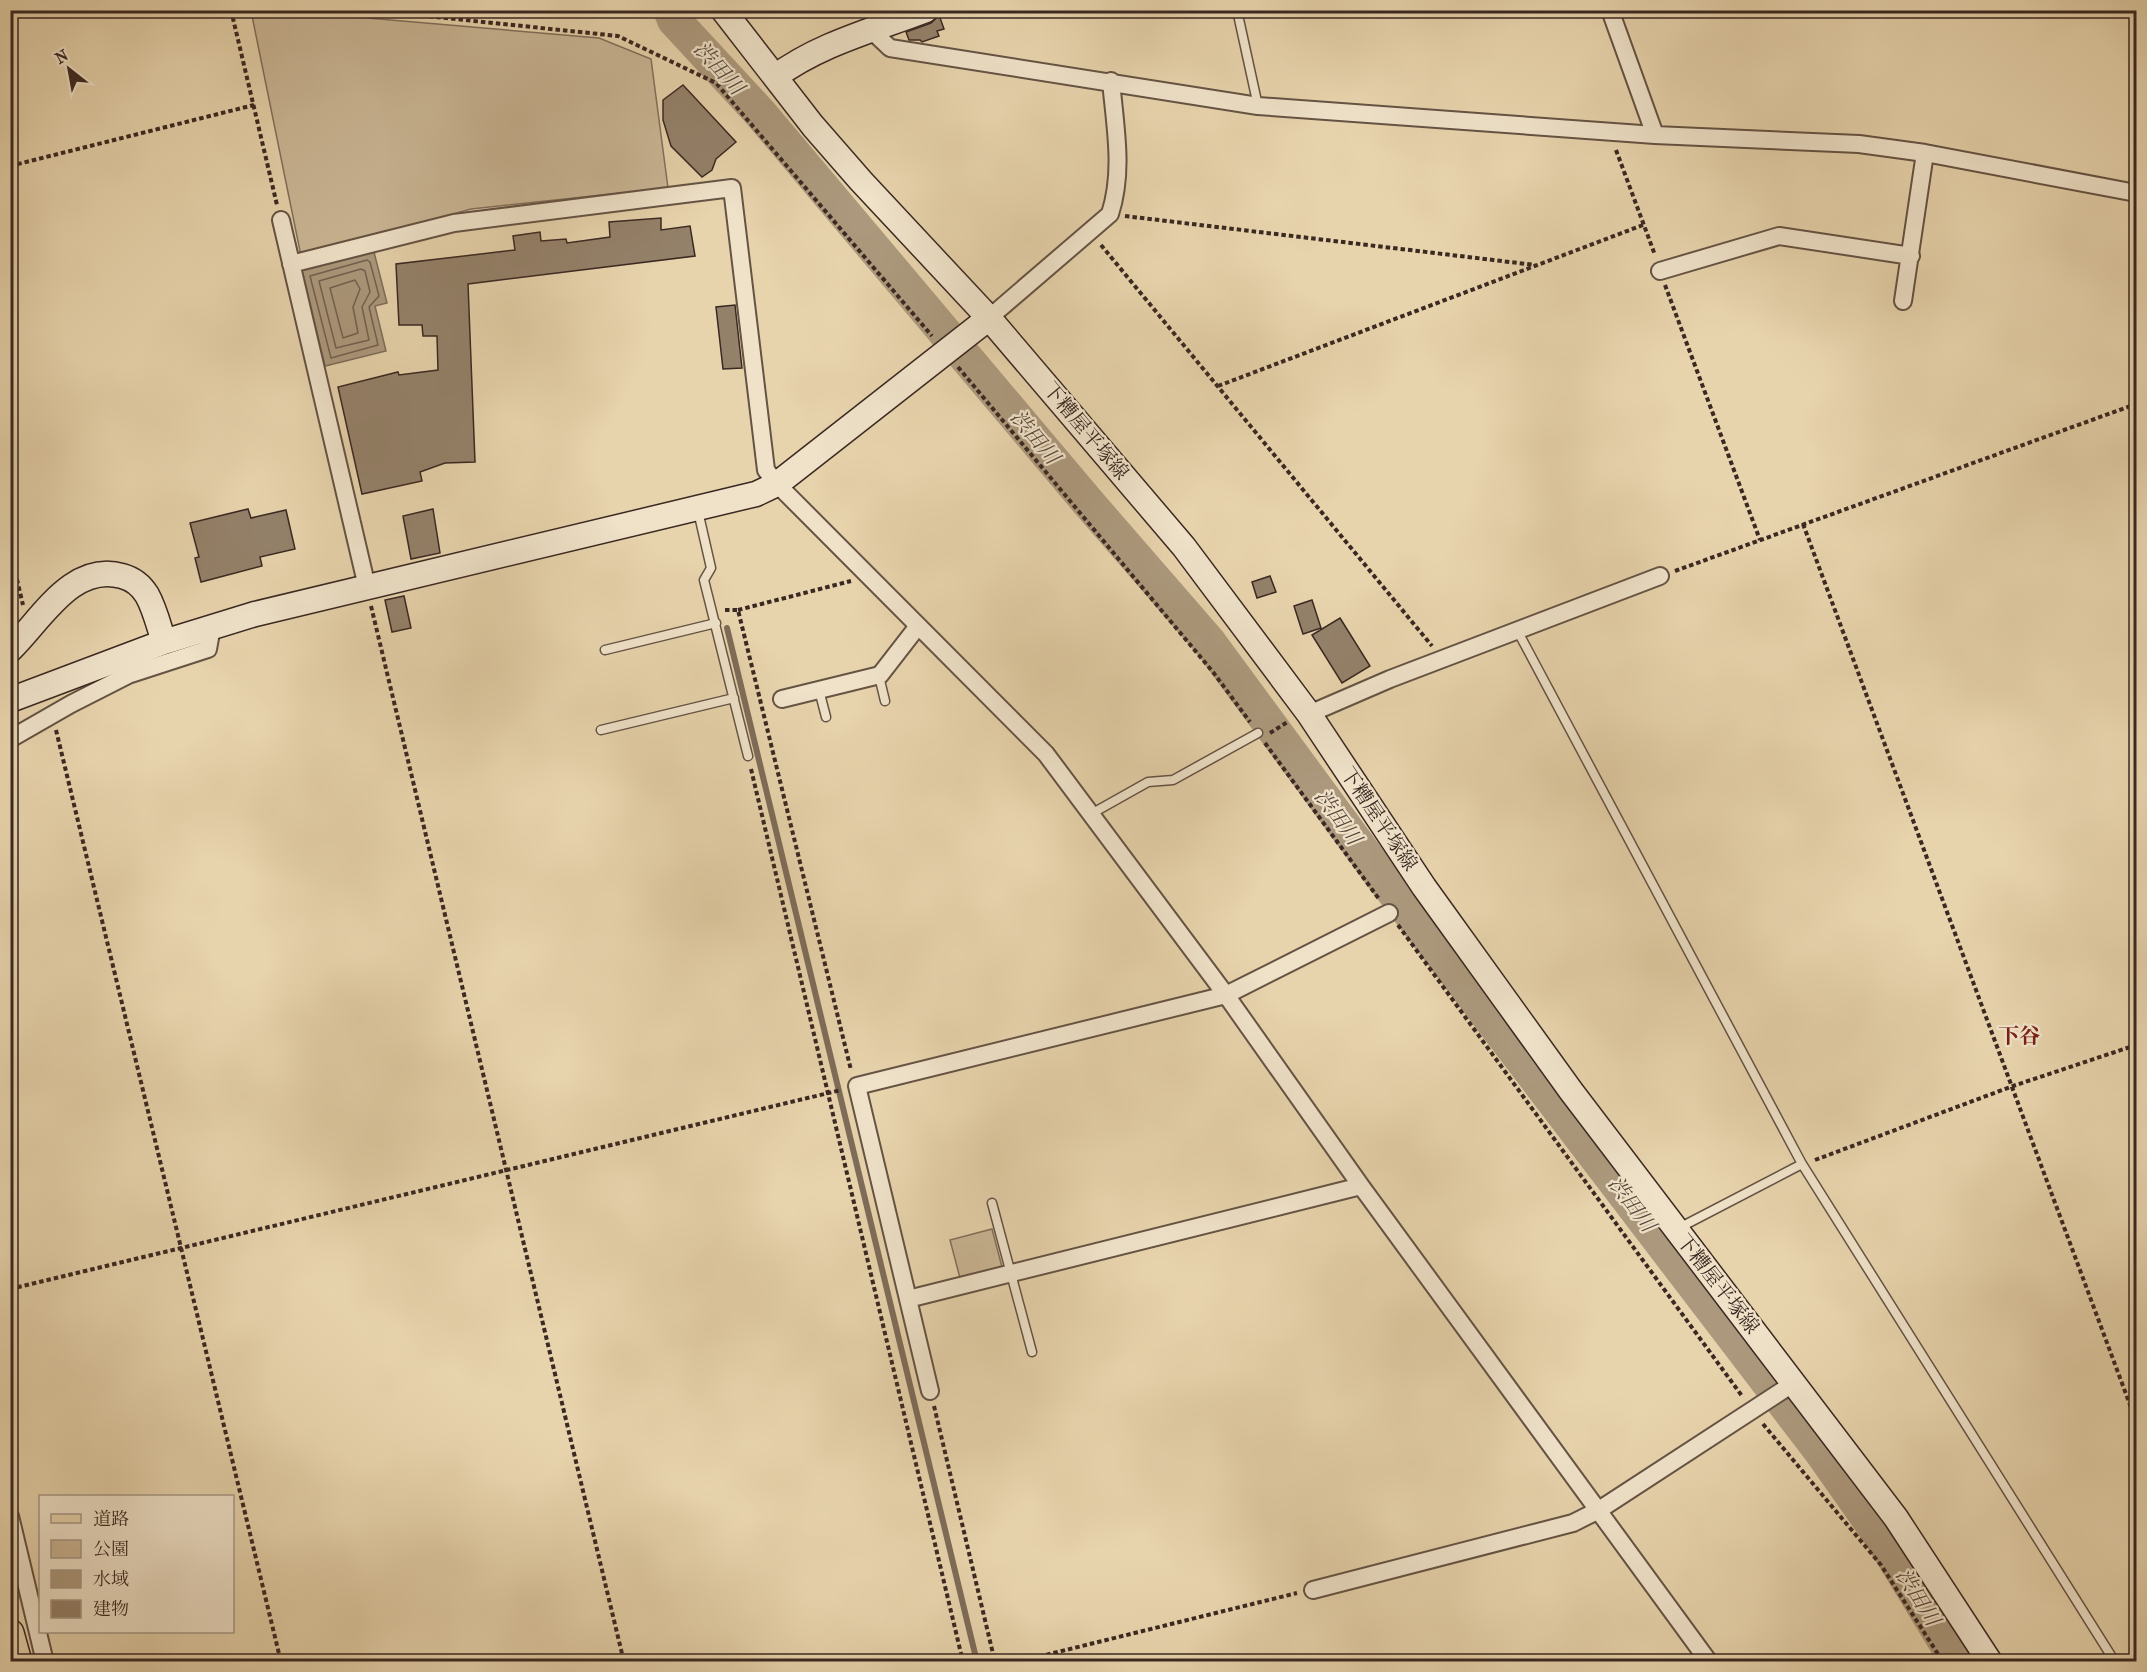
<svg xmlns="http://www.w3.org/2000/svg" width="2147" height="1672" font-family="'IM FELL French Canon','Noto Serif JP',serif">
<rect width="100%" height="100%" fill="#e7d3ac"/>
<filter id="stains"><feTurbulence type="fractalNoise" baseFrequency=".00333" numOctaves="4"/><feColorMatrix values="0 0 0 0 .2 0 0 0 0 .09 0 0 0 0 .02 0 0 0 .5 -.17"/></filter>
<radialGradient id="worn" r=".72"><stop offset=".6" stop-color="#630" stop-opacity="0"/><stop offset="1" stop-color="#630" stop-opacity=".3"/></radialGradient>
<path fill="#cab695" stroke="#826f5c" stroke-width="1.5" d="M251,11H286L599,38L651,59L668,188L471,209L301,256Z
M992,1229L1002,1267L960,1278L950,1240Z"/>
<path fill="#ac997d" stroke="#7e6c59" stroke-width="1.5" d="M374,252L387,303L375,306L386,351L325,366L302,270Z"/>
<g fill="none" stroke-linecap="round" stroke-linejoin="round">
<path stroke="#736050" stroke-width="1.5" d="M367,260L370,262L379,296L369,307L378,345L331,358L310,276Z
M361,269L365,271L370,292L362,307L369,340L336,348L319,281Z
M355,280L360,289L353,307L358,333L343,338L330,288Z"/>
<path stroke="#7e6c59" stroke-width="6" d="M654,10L674,20
M727,628L977,1662"/>
<path stroke="#ac997d" stroke-width="34" d="M670,10L674,20L760,113L1086,500L1210,643L1382,877L1821,1452L1881,1537L1957,1662"/>
</g>
<path fill="#94816a" stroke="#3a2822" stroke-width="1.5" d="M939,15L944,29L937,31L939,36L922,42L920,40H909L906,32L931,23Z
M683,85L736,142L716,159L712,170L702,177L671,146L663,120V100Z
M661,218V230L690,226L695,256L468,284L475,462L445,463L420,472L422,481L362,494L338,387L398,372L399,375L438,370L437,336H423L422,325H399L396,264L515,250L513,236L540,232L541,241L566,239L567,243L610,237L609,222Z
M735,305L742,368L723,369L716,307Z
M248,509L251,518L286,510L295,549L260,557L262,566L201,582L195,558L199,557L190,523Z
M433,509L440,553L411,559L403,516Z
M1270,576L1276,592L1257,598L1252,582Z
M404,596L411,628L392,632L385,600Z
M1312,600L1321,628L1303,634L1294,606Z
M1340,618L1370,666L1342,683L1312,635Z"/>
<g fill="none" stroke-linecap="round" stroke-linejoin="round">
<path stroke="#c4b190" stroke-width="16" stroke-dasharray="16 8" stroke-linecap="butt" d="M10,1593L22,1590"/>
<defs>
<path id="lane" d="M1237,10L1258,106
M698,511L711,568L704,580L748,756
M1517,630L1802,1164L2115,1662
M605,650L716,623
M879,676L885,701
M819,690L826,717
M601,730L734,698
M1091,814L1148,782L1173,780L1258,733
M992,1203L1032,1352
M1677,1229L1802,1164"/>
<path id="street" d="M1610,10L1655,135
M872,31L890,48L1258,106L1655,135L1859,144L1925,153L2136,193
M281,220L367,587
M291,264L454,223L732,188L766,470L777,484L1046,754L1226,995L1361,1186L1709,1662
M1660,271L1779,236L1911,256
M1903,301L1925,153
M989,318L1110,214C1124,171 1115,126 1111,81
M782,699L880,675L918,626
M1309,714L1390,679L1660,576
M10,739L71,704L128,675L208,649L212,627
M908,1299L1361,1186
M930,1391L857,1086L1226,995L1389,913
M10,1516L45,1662
M1313,1590L1573,1523L1599,1510L1794,1383"/>
<path id="secondary" d="M723,10L813,126L861,181L989,318L1184,547L1309,714L1424,887L1571,1091L1896,1518L1990,1662
M775,77C819,44 874,30 926,10
M10,650C41,620 72,562 122,576C133,579 141,585 147,595C155,609 159,627 164,642
M10,700L164,642L255,614L756,494L777,484L989,318"/>
<path id="primary" d="M10,1633L18,1662"/>
</defs>
<use href="#lane" stroke="#655344" stroke-width="11"/>
<use href="#street" stroke="#655344" stroke-width="20"/>
<use href="#secondary" stroke="#3a2822" stroke-width="27"/>
<use href="#primary" stroke="#3a2822" stroke-width="30"/>
<path stroke="#3a2822" stroke-width="4" stroke-dasharray="4.5 3" stroke-linecap="butt" d="M231,10L277,205
M369,10L618,36L716,83L932,336
M1616,150L1655,255
M10,166L254,105
M1125,216L1535,265
M1101,245L1432,646
M1665,285L1760,540
M958,367L1213,672L1250,722
M1218,386L1643,225
M1803,524L2136,1421
M10,550L23,605
M1675,571L2136,404
M371,606L624,1662
M725,610H738L851,1070
M738,610L851,581
M56,730L281,1662
M1270,733L1289,721
M1265,743L1379,899
M751,769L963,1662
M1398,925L1742,1396
M1815,1160L2013,1086L2136,1045
M10,1289L841,1090
M934,1406L995,1662
M1763,1424L1881,1565L1943,1662
M1017,1662L1297,1593"/>
<use href="#lane" stroke="#efe2c9" stroke-width="8"/>
<use href="#street" stroke="#efe2c9" stroke-width="16"/>
<use href="#secondary" stroke="#efe2c9" stroke-width="24"/>
<use href="#primary" stroke="#e7d3ac" stroke-width="27"/>
</g>
<g text-anchor="middle" dominant-baseline="central" stroke-width="4.5" stroke-linejoin="round" paint-order="stroke">
<g font-size="20" fill="#3a2822" stroke="#efe2c9">
<text transform="translate(1086 431) rotate(50)">下糟屋平塚線</text>
<text transform="translate(1379 819) rotate(56)">下糟屋平塚線</text>
<text transform="translate(1718 1284) rotate(52)">下糟屋平塚線</text>
</g>
<g font-size="21" font-style="italic" fill="#5c4a3d" stroke="#efe2c9">
<text transform="translate(719 68) rotate(48)">渋田川</text>
<text transform="translate(1035 437) rotate(50)">渋田川</text>
<text transform="translate(1338 817) rotate(54)">渋田川</text>
<text transform="translate(1632 1204) rotate(53)">渋田川</text>
<text transform="translate(1918 1597) rotate(58)">渋田川</text>
</g>
<g font-size="21" font-weight="bold" fill="#7a1f14" stroke="#efe2c9">
<text x="2019" y="1036">下谷</text>
</g>
</g>
<rect width="2147" height="1672" fill="none" stroke="#e7d3ac" stroke-width="36"/>
<rect x="12" y="12" width="2123" height="1648" fill="none" stroke="#3a2822" stroke-width="3"/>
<rect x="18" y="18" width="2111" height="1636" fill="none" stroke="#3a2822" stroke-width="1.5"/>
<rect x="39" y="1495" width="195" height="138" fill="#efe2c9" stroke="#a79886" stroke-width="1.5"/>
<rect x="51" y="1514" width="30" height="9" fill="#e7d3ac" stroke="#a79886" stroke-width="1.5"/>
<text x="93" y="1525" font-size="18" fill="#3a2822">道路</text>
<rect x="51" y="1540" width="30" height="18" fill="#cab695" stroke="#a79886" stroke-width="1.5"/>
<text x="93" y="1555" font-size="18" fill="#3a2822">公園</text>
<rect x="51" y="1570" width="30" height="18" fill="#ac997d" stroke="#a79886" stroke-width="1.5"/>
<text x="93" y="1585" font-size="18" fill="#3a2822">水域</text>
<rect x="51" y="1600" width="30" height="18" fill="#94816a" stroke="#a79886" stroke-width="1.5"/>
<text x="93" y="1615" font-size="18" fill="#3a2822">建物</text>
<g transform="translate(69 69) rotate(329)" stroke="#efe2c9" stroke-width="4.5" paint-order="stroke">
<path d="M0-4.5L10 22L0 15L-10 22Z" fill="#3a2822"/>
<text y="-9" font-size="16" font-weight="bold" text-anchor="middle" fill="#3a2822">N</text>
</g>
<rect width="100%" height="100%" filter="url(#stains)"/>
<rect width="100%" height="100%" fill="url(#worn)"/>
</svg>
